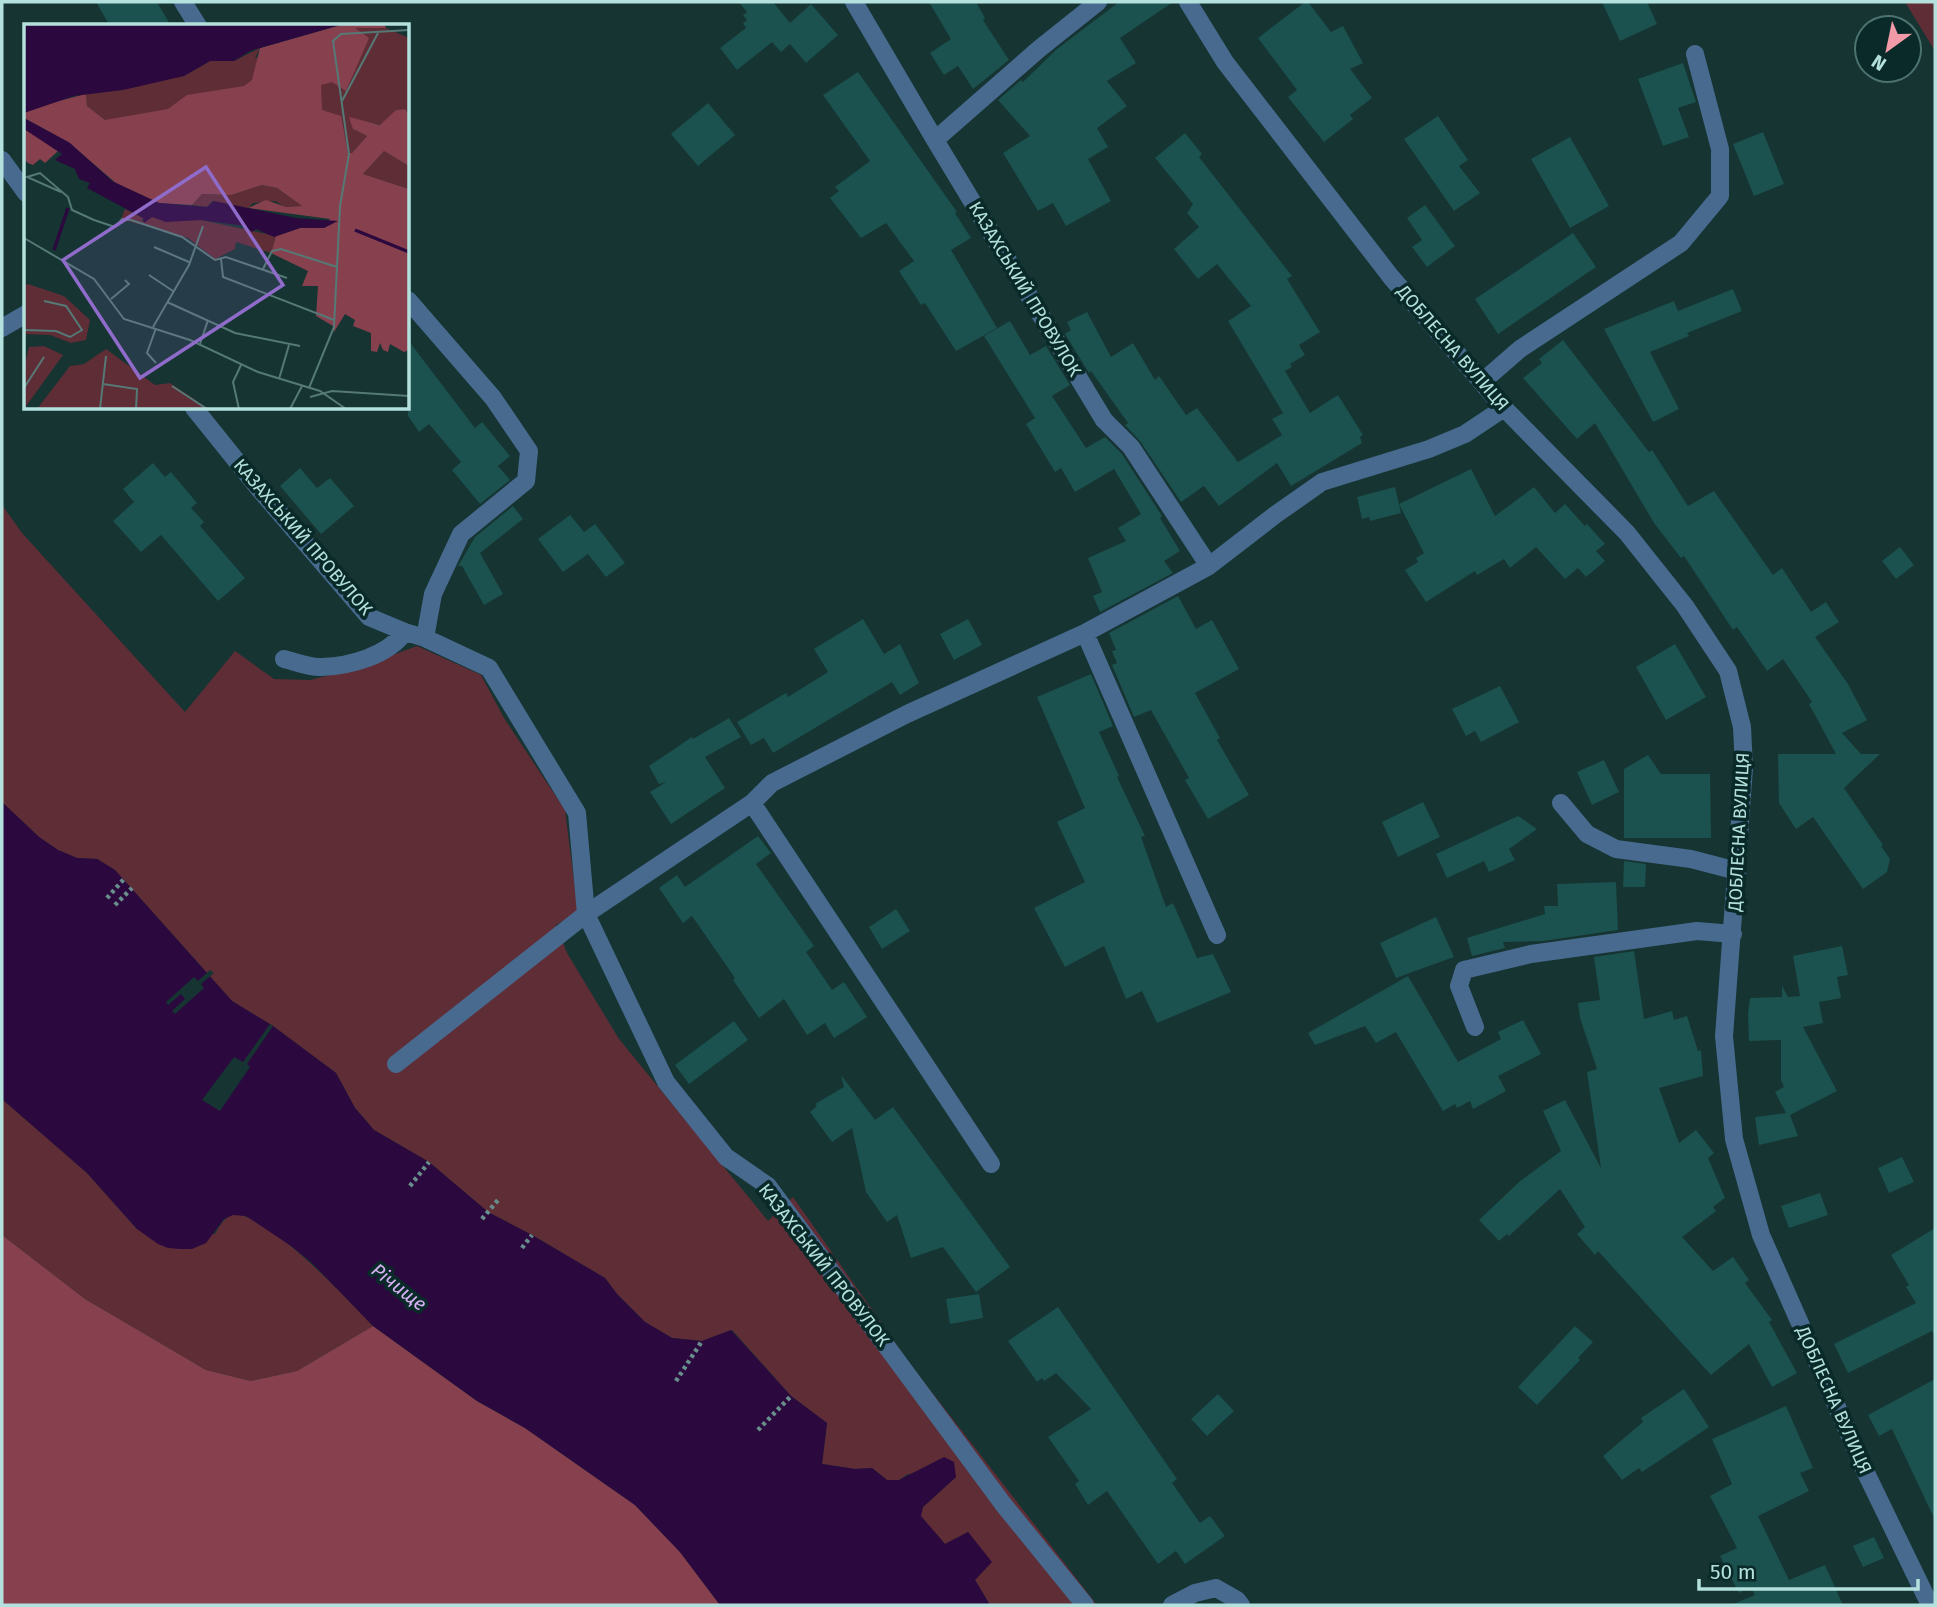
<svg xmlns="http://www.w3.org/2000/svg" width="1937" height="1607" font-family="'Fira Sans',sans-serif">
<rect width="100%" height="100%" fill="#153432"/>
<path fill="#5f2d36" d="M1905,2H1935V51Z
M2,505L22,533L185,712L235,651L274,679L310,680L358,668L417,646L481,675L504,718L565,810L578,912L556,925L567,953L619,1039L768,1221L793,1197L913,1368L1097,1605H990L975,1580L991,1562L968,1532L945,1544L920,1516L923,1507L956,1477L908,1474L899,1480H887L872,1468L855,1469L822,1464L827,1423L791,1396L732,1330L702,1341L672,1338L645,1322L617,1294L605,1278L532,1235L488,1212L429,1162L374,1130L355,1108L336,1073L273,1026L232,1001L115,870L97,859L77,858L58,850L39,837L2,802Z
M2,1099L87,1173L137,1229L215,1234C219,1227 224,1217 233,1215C264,1209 351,1303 373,1326L297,1371L251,1381L206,1370L85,1299L2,1235Z"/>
<path fill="#87414e" d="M2,1235L85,1299L206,1370L251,1381L297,1371L373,1326L477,1401L525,1428L635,1505L680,1552L720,1605H2Z"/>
<path fill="#2b093e" d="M2,802L39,837L58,850L77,858L97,859L115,870L232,1001L273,1026L336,1073L355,1108L374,1130L429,1162L488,1212L532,1235L605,1278L617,1294L645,1322L672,1338L702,1341L731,1330L791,1396L827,1423L822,1464L855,1469L872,1468L887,1480H899L944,1457L954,1462L956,1477L923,1507L921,1516L945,1544L968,1532L992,1562L975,1580L990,1605H720L680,1552L635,1505L525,1428L477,1401L373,1326L312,1263L291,1246L246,1216L233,1215L224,1219L206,1243L192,1249H180L168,1248L158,1244L137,1229L87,1173L2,1099Z"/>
<path fill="#153432" d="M210,970L214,973L201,984L204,988L175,1014L172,1011L185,999L181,994L168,1005L166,1002L194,977L198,981Z
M270,1024L273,1026L247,1064L250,1067L220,1111L202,1100L234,1057L243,1062Z"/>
<path fill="#1b514e" d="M96,2H157L171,26H110Z
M739,2H773L790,23L811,4L838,35L806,63L790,44L781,52L772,42L737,70L720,48L746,28L743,23L747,20L743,15L747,12Z
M929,2H976L985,18L983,20L1009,60L973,89L958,66L944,75L930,53L951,39Z
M1119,2H1173L1120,38L1136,63L1107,81L1127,106L1097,128L1108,147L1088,159L1111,201L1066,226L1053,203L1038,211L1003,153L1030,136L998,100L1021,80L1023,82L1057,49Z
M1305,2H1308L1331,32L1343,26L1363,63L1350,69L1372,98L1350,115L1353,119L1324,142L1288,97L1297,90L1258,38Z
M1602,2H1647L1657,24L1620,41Z
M1683,63L1696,102L1678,108L1689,137L1663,146L1638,79Z
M858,72L957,212L955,213L971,238L951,250L997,328L956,351L925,303L921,305L899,271L914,261L886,223L861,238L830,198L839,191L835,187L870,161L823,95Z
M708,103L735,135L698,166L671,134Z
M1438,116L1468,160L1459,166L1480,193L1454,211L1404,139Z
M1763,132L1784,184L1754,196L1733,144Z
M1185,133L1202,154L1199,157L1292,276L1287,279L1320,332L1299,345L1305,355L1290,364L1292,367L1285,371L1310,413L1338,395L1363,435L1360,437L1362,443L1291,486L1277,463L1219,506L1204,486L1181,502L1140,441L1125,425L1128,423L1091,371L1089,373L1065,334L1071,330L1067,322L1087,312L1111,357L1133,343L1155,380L1159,376L1186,415L1197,408L1238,462L1282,435L1272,419L1283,413L1228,321L1251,306L1217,264L1198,279L1174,249L1199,227L1187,213L1193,204L1155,158Z
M1570,137L1609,206L1570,228L1531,159Z
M1425,205L1455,246L1427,267L1412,247L1422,240L1407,218Z
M1573,233L1596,267L1498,334L1475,299Z
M1733,289L1742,311L1687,333L1689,336L1650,352L1679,409L1653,422L1604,329L1674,301L1678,311Z
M1010,321L1030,355L1046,346L1070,385L1052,396L1086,448L1105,437L1122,454L1162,516L1160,518L1180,551L1164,561L1173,573L1100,612L1093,596L1102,592L1088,558L1126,541L1118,528L1141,514L1114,469L1075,492L1061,468L1055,472L1026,424L1035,418L984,336Z
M408,340L475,428L482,422L510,456L498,466L510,480L480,504L452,470L461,462L429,424L419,432L408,416Z
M1563,340L1649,452L1652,450L1688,506L1714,491L1773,575L1782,568L1811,612L1826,602L1839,622L1815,637L1848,684L1867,720L1842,733L1861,754H1880L1844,788L1883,845L1881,846L1890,859L1887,872L1863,889L1813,817L1796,829L1779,803L1778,754H1836L1809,704L1812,702L1783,659L1767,671L1737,627L1733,630L1684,556L1681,558L1654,523L1595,423L1577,439L1523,378L1542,363L1539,359Z
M153,463L165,477L171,472L197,503L191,508L204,522L200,526L245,578L218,601L161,535L141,552L113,521L134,502L123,489Z
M300,468L317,488L330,478L354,506L321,534L280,486Z
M1471,469L1495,516L1534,487L1555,513L1565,504L1585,526L1587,524L1605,544L1596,551L1605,561L1586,577L1578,568L1565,579L1536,547L1510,568L1504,559L1477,575L1475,571L1426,602L1405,570L1418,562L1416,558L1424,553L1399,504Z
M1395,487L1401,513L1370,521L1369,517L1362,519L1357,497Z
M513,506L523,519L480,553L503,594L484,605L462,566H458L475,537Z
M570,515L584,532L595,524L625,563L606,577L588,554L563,572L538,539Z
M1900,547L1914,565L1896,579L1882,561Z
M1178,596L1196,629L1212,620L1239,669L1195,693L1220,738L1217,740L1249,795L1208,819L1185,780L1189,778L1151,710L1134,717L1112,665L1117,663L1112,651L1116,650L1109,633Z
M863,619L884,654L900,644L919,683L900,695L892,682L773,753L764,738L751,745L737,722L786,693L788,697L828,672L814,649Z
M968,619L982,645L954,660L940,634Z
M1675,644L1706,697L1666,720L1636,667Z
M1091,674L1113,726L1099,732L1119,776L1117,777L1145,836L1141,837L1166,907L1173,903L1197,958L1213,954L1231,992L1157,1023L1142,991L1126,999L1104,946L1065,967L1034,908L1085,882L1057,822L1085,808L1037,697Z
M1500,686L1519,722L1481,742L1475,731L1466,736L1452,709Z
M729,718L741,737L705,757L725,788L671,824L650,792L666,782L659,784L649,766L692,737L693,739Z
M1648,755L1661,774H1710L1711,838H1624V769Z
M1604,760L1619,792L1592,805L1577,772Z
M1423,802L1440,837L1398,857L1382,822Z
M1518,816L1537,829L1509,849L1515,860L1489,872L1484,861L1447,878L1436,854Z
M758,836L771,853L756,864L814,946L806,952L832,990L844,982L867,1017L834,1038L825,1023L807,1035L784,999L759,1018L733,980L735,978L692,916L683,923L659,888L677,875L685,887Z
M1624,861L1646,864L1645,887H1623Z
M1616,882L1618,930L1543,941L1503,942L1505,948L1472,956L1467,938L1545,914L1544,906H1558L1557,884Z
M896,909L910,931L882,949L869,927Z
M1436,917L1454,957L1396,978L1380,943Z
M1842,946L1848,975L1837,977L1841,998L1819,1002L1823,1023L1803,1027L1837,1091L1790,1115L1798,1136L1759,1145L1755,1117L1786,1113L1775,1092L1784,1087L1781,1080V1040L1749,1041L1748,1014L1750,998L1782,997V986L1788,997L1800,996L1793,956Z
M1634,951L1644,1019L1672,1011L1674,1020L1687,1016L1698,1051L1701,1050L1703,1076L1659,1088L1679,1143L1696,1130L1714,1153L1708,1158L1725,1198L1713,1207L1716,1211L1682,1237L1713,1271L1733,1257L1749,1280L1745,1283L1772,1320L1769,1322L1797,1373L1772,1387L1749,1344L1711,1375L1598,1251L1595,1255L1577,1234L1585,1227L1560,1189L1509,1236L1507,1234L1499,1241L1479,1220L1519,1182L1561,1151L1543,1111L1565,1100L1601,1168L1587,1072L1597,1069L1580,1018L1578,1003L1600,1000L1594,957Z
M1408,976L1458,1062L1501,1039L1498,1032L1523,1020L1541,1054L1498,1076L1506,1091L1473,1109L1470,1101L1457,1108L1455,1104L1443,1111L1396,1032L1376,1043L1365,1026L1315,1045L1308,1033Z
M734,1021L748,1040L689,1084L675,1065Z
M841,1075L875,1120L893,1107L1010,1267L976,1292L943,1247L911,1258L897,1215L887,1222L866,1192L852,1128L832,1142L810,1112L817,1106L815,1104L844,1087Z
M1902,1157L1914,1182L1889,1193L1878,1168Z
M1820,1193L1828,1215L1789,1228L1781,1206Z
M1935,1228V1336L1932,1331L1848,1373L1834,1344L1916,1303L1906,1287L1909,1285L1891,1255Z
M979,1294L983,1318L950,1324L946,1299Z
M1058,1307L1177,1479L1172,1483L1200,1523L1210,1516L1225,1536L1185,1564L1176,1551L1158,1564L1107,1491L1088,1505L1075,1484L1079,1481L1048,1437L1091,1409L1056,1373L1044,1381L1042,1378L1037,1382L1008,1341Z
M1575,1326L1593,1342L1578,1358L1580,1360L1537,1405L1518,1387Z
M1935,1379V1520L1892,1429L1879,1436L1868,1415Z
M1684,1389L1709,1427L1642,1472L1639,1468L1622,1480L1603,1456L1643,1422L1641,1418Z
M1218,1394L1234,1411L1207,1436L1191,1419Z
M1786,1406L1813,1468L1800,1473L1809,1491L1758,1516L1789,1580L1825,1565L1843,1605H1731L1755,1595L1751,1587L1739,1593L1720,1556L1737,1548L1710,1496L1732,1484L1712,1439Z
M1874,1537L1884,1558L1863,1567L1853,1546Z"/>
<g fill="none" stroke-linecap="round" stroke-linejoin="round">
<path stroke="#688f8c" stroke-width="4.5" stroke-dasharray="3.5 3.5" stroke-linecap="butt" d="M107,898L124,879
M115,905L132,888
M410,1186L429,1162
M482,1219L498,1200
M522,1248L532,1235
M676,1381L702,1341
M758,1430L791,1396"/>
<path stroke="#476a8e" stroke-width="18" d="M183,2L198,26
M854,2L935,140L1104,420L1131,447L1209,566
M1188,2L1225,62L1391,277L1504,408L1627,533L1685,606L1728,671L1742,727L1744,768L1724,1036L1734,1139L1761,1235L1866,1473L1930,1605
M935,140L1039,49L1098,2
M2,160L26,193
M408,300L493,398L529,451L526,481L461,534L433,594L425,638
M2,328L26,314
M1482,382L1520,349L1681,243L1720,196V149L1695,54
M194,408L260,490L369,617L405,632L425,638L489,668L577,813L586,914L666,1082L726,1157L768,1186L1003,1504L1085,1605
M1085,633L1217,935
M284,659C296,662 310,668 322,667C350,666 387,656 405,632
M752,803L991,1164
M1561,803L1587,834L1616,849L1691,859L1737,871
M1475,1027L1459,986L1464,970L1531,954L1697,931L1733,934
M396,1064L586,914L752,803L772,783L907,714L1085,633L1209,566L1275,515L1322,482L1429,449L1465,434L1504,408
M1172,1605L1195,1593L1216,1588L1237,1600L1241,1605"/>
</g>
<g text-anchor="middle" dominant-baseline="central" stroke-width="7" stroke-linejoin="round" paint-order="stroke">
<g font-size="18" fill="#b4e1dd" stroke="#092a28">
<text transform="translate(1025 289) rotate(59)">КАЗАХСЬКИЙ ПРОВУЛОК</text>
<text transform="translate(1453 348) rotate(49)">ДОБЛЕСНА ВУЛИЦЯ</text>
<text transform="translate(303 537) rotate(49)">КАЗАХСЬКИЙ ПРОВУЛОК</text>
<text transform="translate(1739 832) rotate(-87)">ДОБЛЕСНА ВУЛИЦЯ</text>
<text transform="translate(824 1265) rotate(52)">КАЗАХСЬКИЙ ПРОВУЛОК</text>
<text transform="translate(1834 1400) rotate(66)">ДОБЛЕСНА ВУЛИЦЯ</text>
</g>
<g font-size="19" font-style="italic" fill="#d7b1f4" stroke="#092a28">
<text transform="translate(399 1287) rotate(38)">Річище</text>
</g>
</g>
<g transform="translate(24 24)">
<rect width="385" height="385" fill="#153432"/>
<path d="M329,4H362L385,14V90L381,85L372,86L359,101L343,98L329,105L343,112L328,129L81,96L63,82L62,70L160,52L186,37H210L236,24L231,34ZM360,127L385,142V165L339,150ZM238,161L253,164L278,182L261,183L251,177L229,179L224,184L188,177L183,183L168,181L178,170L207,171ZM101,185L119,194L118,198L128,193L177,196L252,212L247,229L212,218L211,225L191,235L164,214L97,195ZM4,260L40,272L66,296L62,316L47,319L26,311L0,310V261ZM20,322L39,331L0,385V343L5,323ZM82,325L131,361L146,359L185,385H13L46,342L60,340Z" fill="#5f2d36"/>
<path d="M320,0H360L362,4H331L345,14L322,67L308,58L297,61L298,86L317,92L324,129H328L343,112L329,105L325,93L356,101L372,86L381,85L385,90V142L360,127L339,150L385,165V326L380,328L366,320L364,328L359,326L356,319L353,328L347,327V309L329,302L331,296L321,290L310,308L309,302L292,292L294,262H278L284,247L247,229L252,212L276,204H300L306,195L224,184L242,176L262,183L278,182L253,164L238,161L207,171L178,170L168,181L135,179L93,160L44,118L0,94V89L15,82L62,70L63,82L81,96L144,85L163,71L220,62L228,56L236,24ZM0,105L8,109L34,127L21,139L16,135L9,141L4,139L0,135Z" fill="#87414e"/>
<path d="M0,0H320L226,27L210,37H186L160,52L99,66L50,72L0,89ZM0,94L46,119L88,157L135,179L183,183L190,177L272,194L314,197L300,204H276L250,213L232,205L228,208L221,202L177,196L142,198L128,193L120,199L119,194L63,164L66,159L55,155L51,145L31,136L38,130L0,105Z" fill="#2b093e"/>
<path fill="none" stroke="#2b093e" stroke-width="3.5" d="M331,206L385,228M30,226L44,184"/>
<path fill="none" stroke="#557976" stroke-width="2" d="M318,77L354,9M37,168L3,153L16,149L44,173L48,186L70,196L91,203L98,195L107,196L158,213L191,236L202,233L263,254M0,214L70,255L100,295L166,316L234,348L296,367L322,385M130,223L165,238M197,235L199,253L310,296M239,245L248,227L257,225L313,243M125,251L149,267M87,275L105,260L101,256M143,278L211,309L276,322M129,303L165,241L179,202M132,304L123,329L132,339M0,306L32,307L46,313L58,306L42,282L20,277M176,320L184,296M255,355L265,321M79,360L113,365L112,385M148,362L183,385M0,364L20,333M285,364L310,303L316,182L325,130L309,17L317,10L385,6M286,373L308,367L385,372M76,385L82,332M215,385L209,358L217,341M266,385L278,362"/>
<path fill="#8f6bca" fill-opacity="0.15" stroke="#8f6bca" stroke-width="3.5" d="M182,143L259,261L116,354L39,236Z"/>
<rect width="385" height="385" fill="none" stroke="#b4e1dd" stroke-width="3.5"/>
</g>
<rect width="1937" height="1607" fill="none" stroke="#b4e1dd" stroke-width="7"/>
<g transform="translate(1888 49) rotate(213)"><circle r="33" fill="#092a28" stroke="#4d7370" stroke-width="2"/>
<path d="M0-5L12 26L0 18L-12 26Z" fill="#f39aa8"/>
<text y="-10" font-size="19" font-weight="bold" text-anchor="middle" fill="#b4e1dd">N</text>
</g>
<path d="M1699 1579v10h219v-10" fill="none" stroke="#b4e1dd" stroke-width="3.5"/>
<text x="1710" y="1579" font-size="21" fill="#b4e1dd" stroke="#092a28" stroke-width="5" paint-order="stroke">50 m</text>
</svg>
